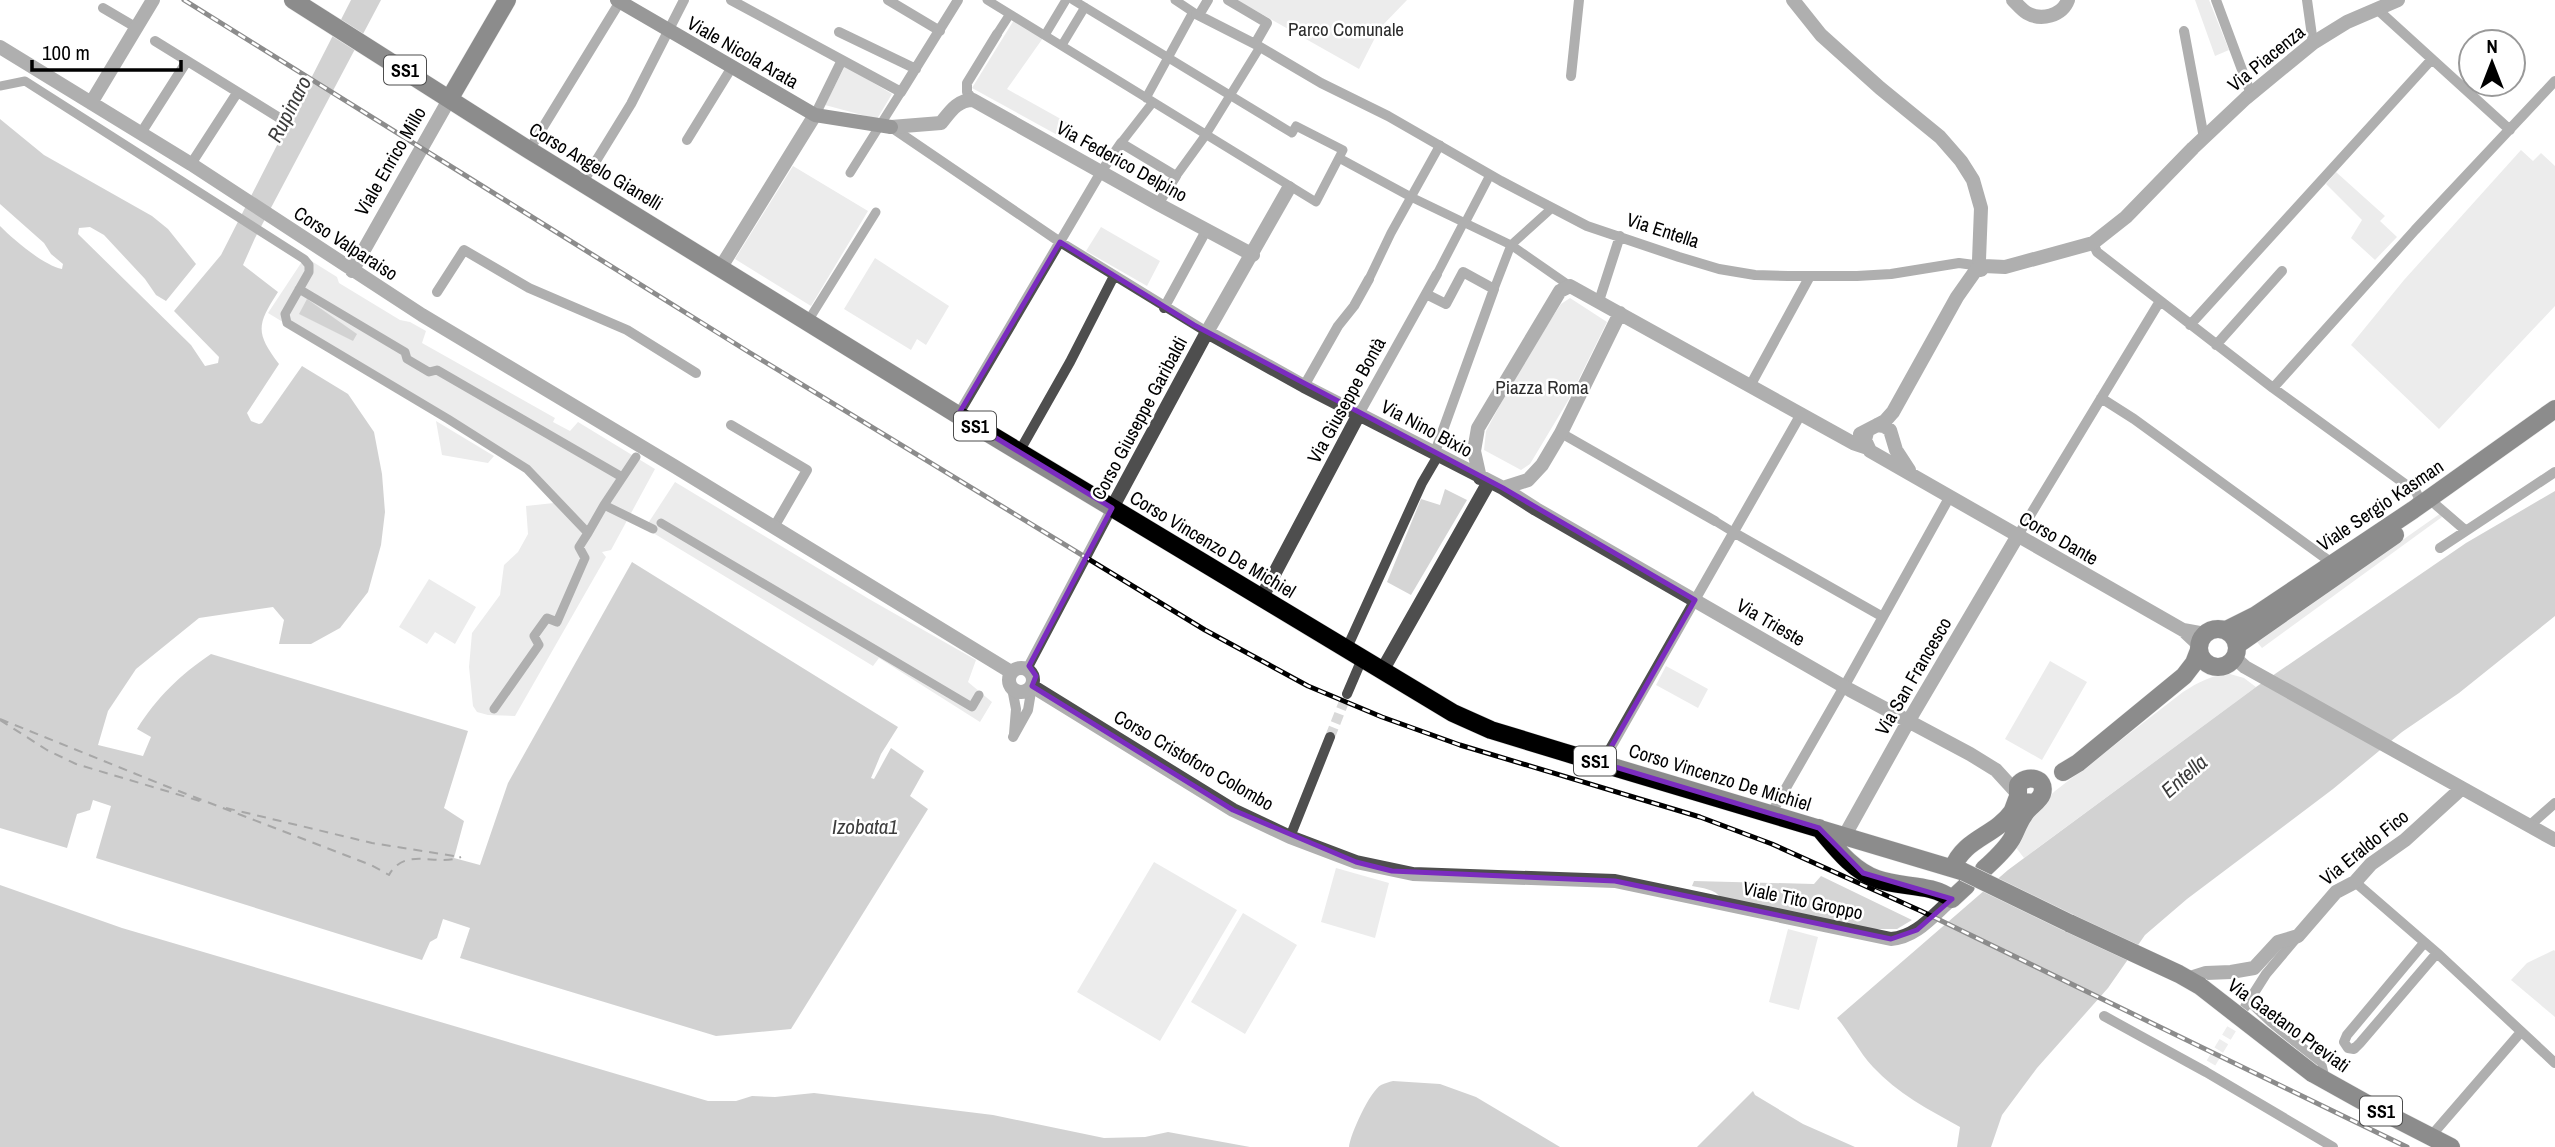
<svg xmlns="http://www.w3.org/2000/svg" width="2555" height="1147" font-family="'Archivo Narrow',sans-serif">
<rect width="100%" height="100%" fill="#fff"/>
<path fill="#d5d5d5" d="M1237,0H1407L1380,28L1359,69Z
M2195,0H2209L2229,50L2215,56Z
M1014,20L1043,38L1007,89L1068,123L1061,137L972,88Z
M845,66L892,94L877,119L825,105Z
M2521,150L2533,161L2541,153L2555,166V306L2439,429L2351,345L2404,280Z
M793,166L868,211L811,306L735,259Z
M2336,172L2385,216L2380,221L2397,237L2375,260L2351,238L2362,220L2326,184Z
M1101,227L1160,261L1147,286L1086,251Z
M305,257L337,277L339,283L400,320L410,322L426,331L422,343L555,418L553,422L570,431L578,422L655,469L611,550L602,552L606,557L515,716L488,715L477,712L473,706L469,667L472,633L500,595L504,565L518,552L528,534L526,506L554,503L522,467L268,313Z
M875,258L949,306L926,345L917,339L911,350L844,309Z
M1570,298L1607,322L1569,399L1530,464L1521,470L1484,450L1486,431L1523,362L1561,304Z
M436,421L494,456L488,463L442,455Z
M675,482L869,599L976,660L968,682L992,702L980,722L879,658L873,666L645,528Z
M1445,489L1467,500L1411,595L1387,582L1421,499L1440,505Z
M2441,513L2442,517L2262,648L2257,642Z
M429,579L476,607L455,644L435,632L427,644L399,627Z
M2050,661L2087,682L2042,760L2005,739Z
M1666,666L1708,689L1698,708L1656,685Z
M2230,674L2244,678L2256,687L2024,858L2014,845L2035,810L2055,791L2183,692C2199,682 2211,675 2230,674Z
M1154,862L1237,910L1160,1041L1077,992Z
M1336,868L1389,883L1375,938L1321,922Z
M1821,876L1912,920L1897,929H1874L1721,898C1715,889 1702,888 1692,886L1694,881L1814,884Z
M1243,913L1297,945L1245,1034L1191,1002Z
M1788,929L1818,937L1799,1010L1769,1002Z
M2554,950L2555,951V1017L2511,980L2527,963Z"/>
<path fill="#9c9c9c" d="M351,0H381L255,238L243,265L278,292C257,325 255,332 279,364L247,413L251,421L259,424L262,423L302,366L348,394L374,432L382,474L385,512L381,545L368,592L340,628L311,644H279L284,620L273,607L199,618L136,669L108,711L98,745L143,756L151,737L137,729C157,697 180,675 211,654L468,731L444,808L464,821L454,858L480,865L508,783L632,562L898,727L881,754L871,778L874,779L891,748L924,771L910,796L928,809L791,1029L716,1036L460,958L470,928L443,919L437,938L430,942L422,960L96,858L111,806L93,800L90,810L77,814L67,848L0,828V226C14,240 43,265 62,269L63,264L51,254L44,243L0,204V119L44,155L152,216L168,229L196,264L166,301L156,295L145,279L104,235L90,227L79,228L78,234L191,345L205,366L218,363L219,357L174,311L221,255Z
M307,299L357,334L353,341L299,314Z
M2555,491V616L2459,693L2402,732L2333,789L2187,899L2145,935L2108,988L2037,1068L2002,1115L1991,1147H1957L1960,1127C1929,1110 1897,1093 1873,1067C1859,1052 1850,1033 1837,1018L2008,870L2256,687L2466,543Z
M0,885L122,928L708,1101H736L752,1096L775,1097L814,1093L993,1115L1104,1138L1145,1137L1168,1132L1250,1147H0Z
M1393,1081L1440,1084L1476,1097L1560,1147H1349C1350,1135 1370,1091 1381,1085C1385,1083 1389,1082 1393,1081Z
M1753,1091L1755,1095L1803,1124L1855,1147H1697Z"/>
<g fill="none" stroke-linecap="round" stroke-linejoin="round">
<path stroke="#3d3d3d" stroke-width="2" stroke-dasharray="9 7" stroke-linecap="butt" d="M0,719L163,785L371,865L389,875C405,846 436,867 461,857
M0,720L47,750L76,764L203,802
M226,808L372,843L460,857"/>
<path stroke="#d9d9d9" stroke-width="10" stroke-dasharray="10 5" stroke-linecap="butt" d="M1330,737L1347,694
M2211,1063L2241,1013"/>
<defs>
<path id="primary" d="M293,0L529,150L958,415L1453,713L1491,730L1563,752L1964,872
M450,98L507,0
M2199 648a19 19 0 1 1 38 0a19 19 0 1 1-38 0Z
M2226,630L2256,615L2413,510L2555,409
M2237,645L2395,535
M2063,772L2078,763L2184,676L2194,663L2199,650
M1819,828C1836,848 1852,870 1877,879C1901,888 1931,883 1952,899L1966,886
M1953,868C1963,839 1995,836 2012,812C2014,808 2016,801 2018,797
M1984,869C1994,860 2004,851 2011,840C2016,832 2018,823 2024,815C2028,807 2039,802 2042,794C2047,777 2026,774 2018,785V797L2023,802L2033,803
M2069,923L2179,974L2200,986
M2312,1073L2373,1107L2451,1147"/>
</defs>
<use href="#primary" stroke="#dbdbdb" stroke-width="19"/>
<path stroke="#4e4e4e" stroke-width="9" d="M987,0L1316,202L1343,150L1296,126L1292,133L1073,0
M1175,0L1196,14
M997,34L1010,14
M1045,35L1066,0
M1062,45L1085,7
M0,86L25,81L304,259L309,265V272L285,314L287,323L448,419L527,469L588,533L604,505L653,529
M1146,98L1193,12
M1121,143L1153,102
M1339,158L1411,197L1511,245L1570,286
M850,173L901,92
M1176,176L1205,136L1260,47
M1465,223L1490,175
M1437,274L1464,222
M1369,279L1391,233L1440,145
M299,289L405,352L407,359L429,372L437,370L622,477
M1494,289L1511,245L1552,208
M808,321L876,212
M604,505L636,457
M1715,521L1733,532
M661,523L972,707L979,695
M494,709L539,645L534,636L547,618L557,622L585,558L579,547L588,533"/>
<path stroke="#4e4e4e" stroke-width="10" d="M731,0L901,92L958,0
M888,0L940,31
M1228,0L1267,23L1255,44
M2216,0L2251,94
M2307,0L2313,43
M103,8L137,28
M2378,10L2510,130
M1196,14L1255,44L1321,83L1388,116L1501,181L1587,226L1679,257L1719,269L1755,275L1788,276H1857L1891,274L1959,263L1974,265
M1199,15L1208,0
M2184,31L2204,138
M839,32L916,69
M155,41L286,122
M1571,76L1579,0
M973,100L967,92V83L997,34
M815,115L842,60
M891,127L1060,242L1207,332
M141,133L187,61
M687,140L732,67
M529,150L621,0
M191,164L237,93
M583,182L631,104L684,0
M2093,243L2097,252L2273,388L2416,492L2419,498L2414,507
M437,292L464,250L529,288L627,330L696,373
M1426,294L1446,304L1463,272L1494,289L1435,452
M1599,301L1620,236
M1164,308L1207,229
M2190,325L2432,59
M2216,345L2282,271
M1304,386L1338,326L1354,306L1369,279
M1750,386L1810,276
M2273,388L2415,230L2555,81
M2101,398L2134,419L2332,563
M1359,414L1437,274
M958,415L1101,172L1121,143L1176,176L1158,204
M731,425L807,470L774,527
M1561,433L1715,521
M1019,452L1070,362L1114,276
M2436,505L2465,530
M1733,532L1883,617
M2017,537L2160,301
M2440,548L2555,472
M1346,650L1422,483L1439,454
M1027,669L1112,508
M1012,688L1016,709L1014,734
M1347,694L1362,659
M1013,737L1028,710L1032,686
M1602,763L1801,414
M1771,814L1849,678L1949,498
M2529,826L2555,803
M1290,837L1330,737
M2355,882L2437,953L2555,1063
M2424,943L2347,1035L2344,1042L2348,1048L2354,1049L2360,1043L2437,953
M2249,1001L2271,1022L2321,1063L2325,1080
M2245,1007L2266,974L2298,936
M2104,1016L2206,1072L2333,1147
M2431,1136L2521,1032"/>
<path stroke="#4e4e4e" stroke-width="14" d="M1793,0L1821,35L1880,88L1940,137L1961,161L1973,180L1981,208L1979,260
M2013,0C2017,4 2022,10 2027,13C2041,21 2062,16 2068,0
M0,47L191,164L422,315L674,466L1011,672
M91,103L153,0
M891,127L941,123C950,112 957,100 973,100L1158,204L1253,255
M721,267L815,115
M1976,270H1981L1984,266L2005,267L2093,243L2126,217L2193,148L2246,98L2313,43L2347,22L2398,0
M352,271L450,98
M1207,332L1304,386L1503,488L1536,509L1850,690L1970,754L1996,770L2017,793
M1877,425L1884,426L1890,430L1896,450L1909,470
M1867,432L1865,440L1870,451L2183,630L2199,645
M1860,434L1885,421L1893,412L1957,297L1976,270
M1480,478L1474,451L1478,428L1560,291L1570,286L1853,443L1868,448
M1503,488L1528,480L1542,465L1561,433L1620,313
M1112,508L1207,332L1289,188
M1262,597L1359,414
M2183,630L2205,634
M2235,658L2245,667L2555,840
M1009 680a12 12 0 1 1 24 0a12 12 0 1 1-24 0Z
M1382,671L1489,482
M1032,686L1233,810L1290,837L1356,862L1413,874L1615,881L1891,939C1917,937 1933,915 1952,899
M1845,835L1908,722L2017,537
M2187,979L2206,973L2231,972L2254,968L2278,942L2298,936L2336,892L2355,882L2371,864L2405,840L2462,788"/>
<path stroke="#1b1b1b" stroke-width="14" d="M617,0L815,115L891,127"/>
<use href="#primary" stroke="#000" stroke-width="18"/>
<defs>
<path id="rail" d="M184,0L747,351L1205,630L1308,686L1382,717L1460,745L1700,817L1772,844L1921,911L2407,1147"/>
</defs>
<use href="#rail" stroke="#000" stroke-width="5"/>
<use href="#rail" stroke="#fff" stroke-width="2.5" stroke-dasharray="8" stroke-linecap="butt"/>
<defs>
<path id="primary-bridge" d="M1964,872L2069,923
M2200,986L2312,1073"/>
</defs>
<use href="#primary-bridge" stroke="#dbdbdb" stroke-width="19" stroke-linecap="butt"/>
<use href="#primary-bridge" stroke="#000" stroke-width="18"/>
</g>
<path d="M0 0H2555V1147H0ZM1060,242L1194,325L1503,488L1695,600L1602,763L1819,828L1863,873L1952,899L1917,930L1891,939L1615,881L1392,871L1356,862L1233,810L1032,686L1036,676L1029,666L1112,508L958,415Z" fill="#fff" fill-opacity=".55" fill-rule="evenodd"/>
<path fill="none" stroke="#7b2cbf" stroke-width="5" stroke-linejoin="round" d="M1060,242L1194,325L1503,488L1695,600L1602,763L1819,828L1863,873L1952,899L1917,930L1891,939L1615,881L1392,871L1356,862L1233,810L1032,686L1036,676L1029,666L1112,508L958,415Z"/>
<g text-anchor="middle" dominant-baseline="central" stroke-width="5" stroke-linejoin="round" paint-order="stroke">
<g fill="#fff" stroke="#4c4c4c" stroke-width="2">
<rect x="384" y="55.5" width="42" height="29" rx="5"/>
<rect x="954" y="411.5" width="42" height="29" rx="5"/>
<rect x="1574" y="746.5" width="42" height="29" rx="5"/>
<rect x="2360" y="1096.5" width="42" height="29" rx="5"/>
</g>
<g font-size="18" font-weight="bold" fill="#000">
<text x="405" y="70">SS1</text>
<text x="975" y="426">SS1</text>
<text x="1595" y="761">SS1</text>
<text x="2381" y="1111">SS1</text>
</g>
<g font-size="19" fill="#2c2c2c" stroke="#fff">
<text x="1346" y="29">Parco Comunale</text>
<text x="1542" y="387">Piazza Roma</text>
</g>
<g font-size="19" fill="#000" stroke="#fff">
<text transform="translate(743 52) rotate(30)">Viale Nicola Arata</text>
<text transform="translate(2266 58) rotate(-39)">Via Piacenza</text>
<text transform="translate(390 161) rotate(-60)">Viale Enrico Millo</text>
<text transform="translate(1122 161) rotate(29)">Via Federico Delpino</text>
<text transform="translate(596 166) rotate(31)">Corso Angelo Gianelli</text>
<text transform="translate(1663 230) rotate(18)">Via Entella</text>
<text transform="translate(346 243) rotate(33)">Corso Valparaiso</text>
<text transform="translate(1346 400) rotate(-61)">Via Giuseppe Bontà</text>
<text transform="translate(1139 418) rotate(-62)">Corso Giuseppe Garibaldi</text>
<text transform="translate(1427 428) rotate(28)">Via Nino Bixio</text>
<text transform="translate(2380 505) rotate(-34)">Viale Sergio Kasman</text>
<text transform="translate(2059 538) rotate(30)">Corso Dante</text>
<text transform="translate(1213 544) rotate(31)">Corso Vincenzo De Michiel</text>
<text transform="translate(1771 622) rotate(30)">Via Trieste</text>
<text transform="translate(1913 676) rotate(-60)">Via San Francesco</text>
<text transform="translate(1194 760) rotate(30)">Corso Cristoforo Colombo</text>
<text transform="translate(1720 777) rotate(17)">Corso Vincenzo De Michiel</text>
<text transform="translate(2364 847) rotate(-39)">Via Eraldo Fico</text>
<text transform="translate(1803 900) rotate(12)">Viale Tito Groppo</text>
<text transform="translate(2289 1025) rotate(36)">Via Gaetano Previati</text>
</g>
<g font-size="21" font-style="italic" fill="#3d3d3d" stroke="#fff">
<text transform="translate(289 109) rotate(-63)">Rupinaro</text>
<text transform="translate(2184 776) rotate(-41)">Entella</text>
<text x="865" y="826">Izobata1</text>
</g>
</g>
<g transform="translate(2492 63)"><circle r="33" fill="#ffffff" stroke="#999999" stroke-width="2"/>
<path d="M0-5L12 26L0 18L-12 26Z" fill="#000000"/>
<text y="-10" font-size="19" font-weight="bold" text-anchor="middle" fill="#000000">N</text>
</g>
<path d="M32 60v10h149v-10" fill="none" stroke="#000000" stroke-width="3.5"/>
<text x="42" y="60" font-size="21" fill="#000000" stroke="#ffffff" stroke-width="5" paint-order="stroke">100 m</text>
</svg>
